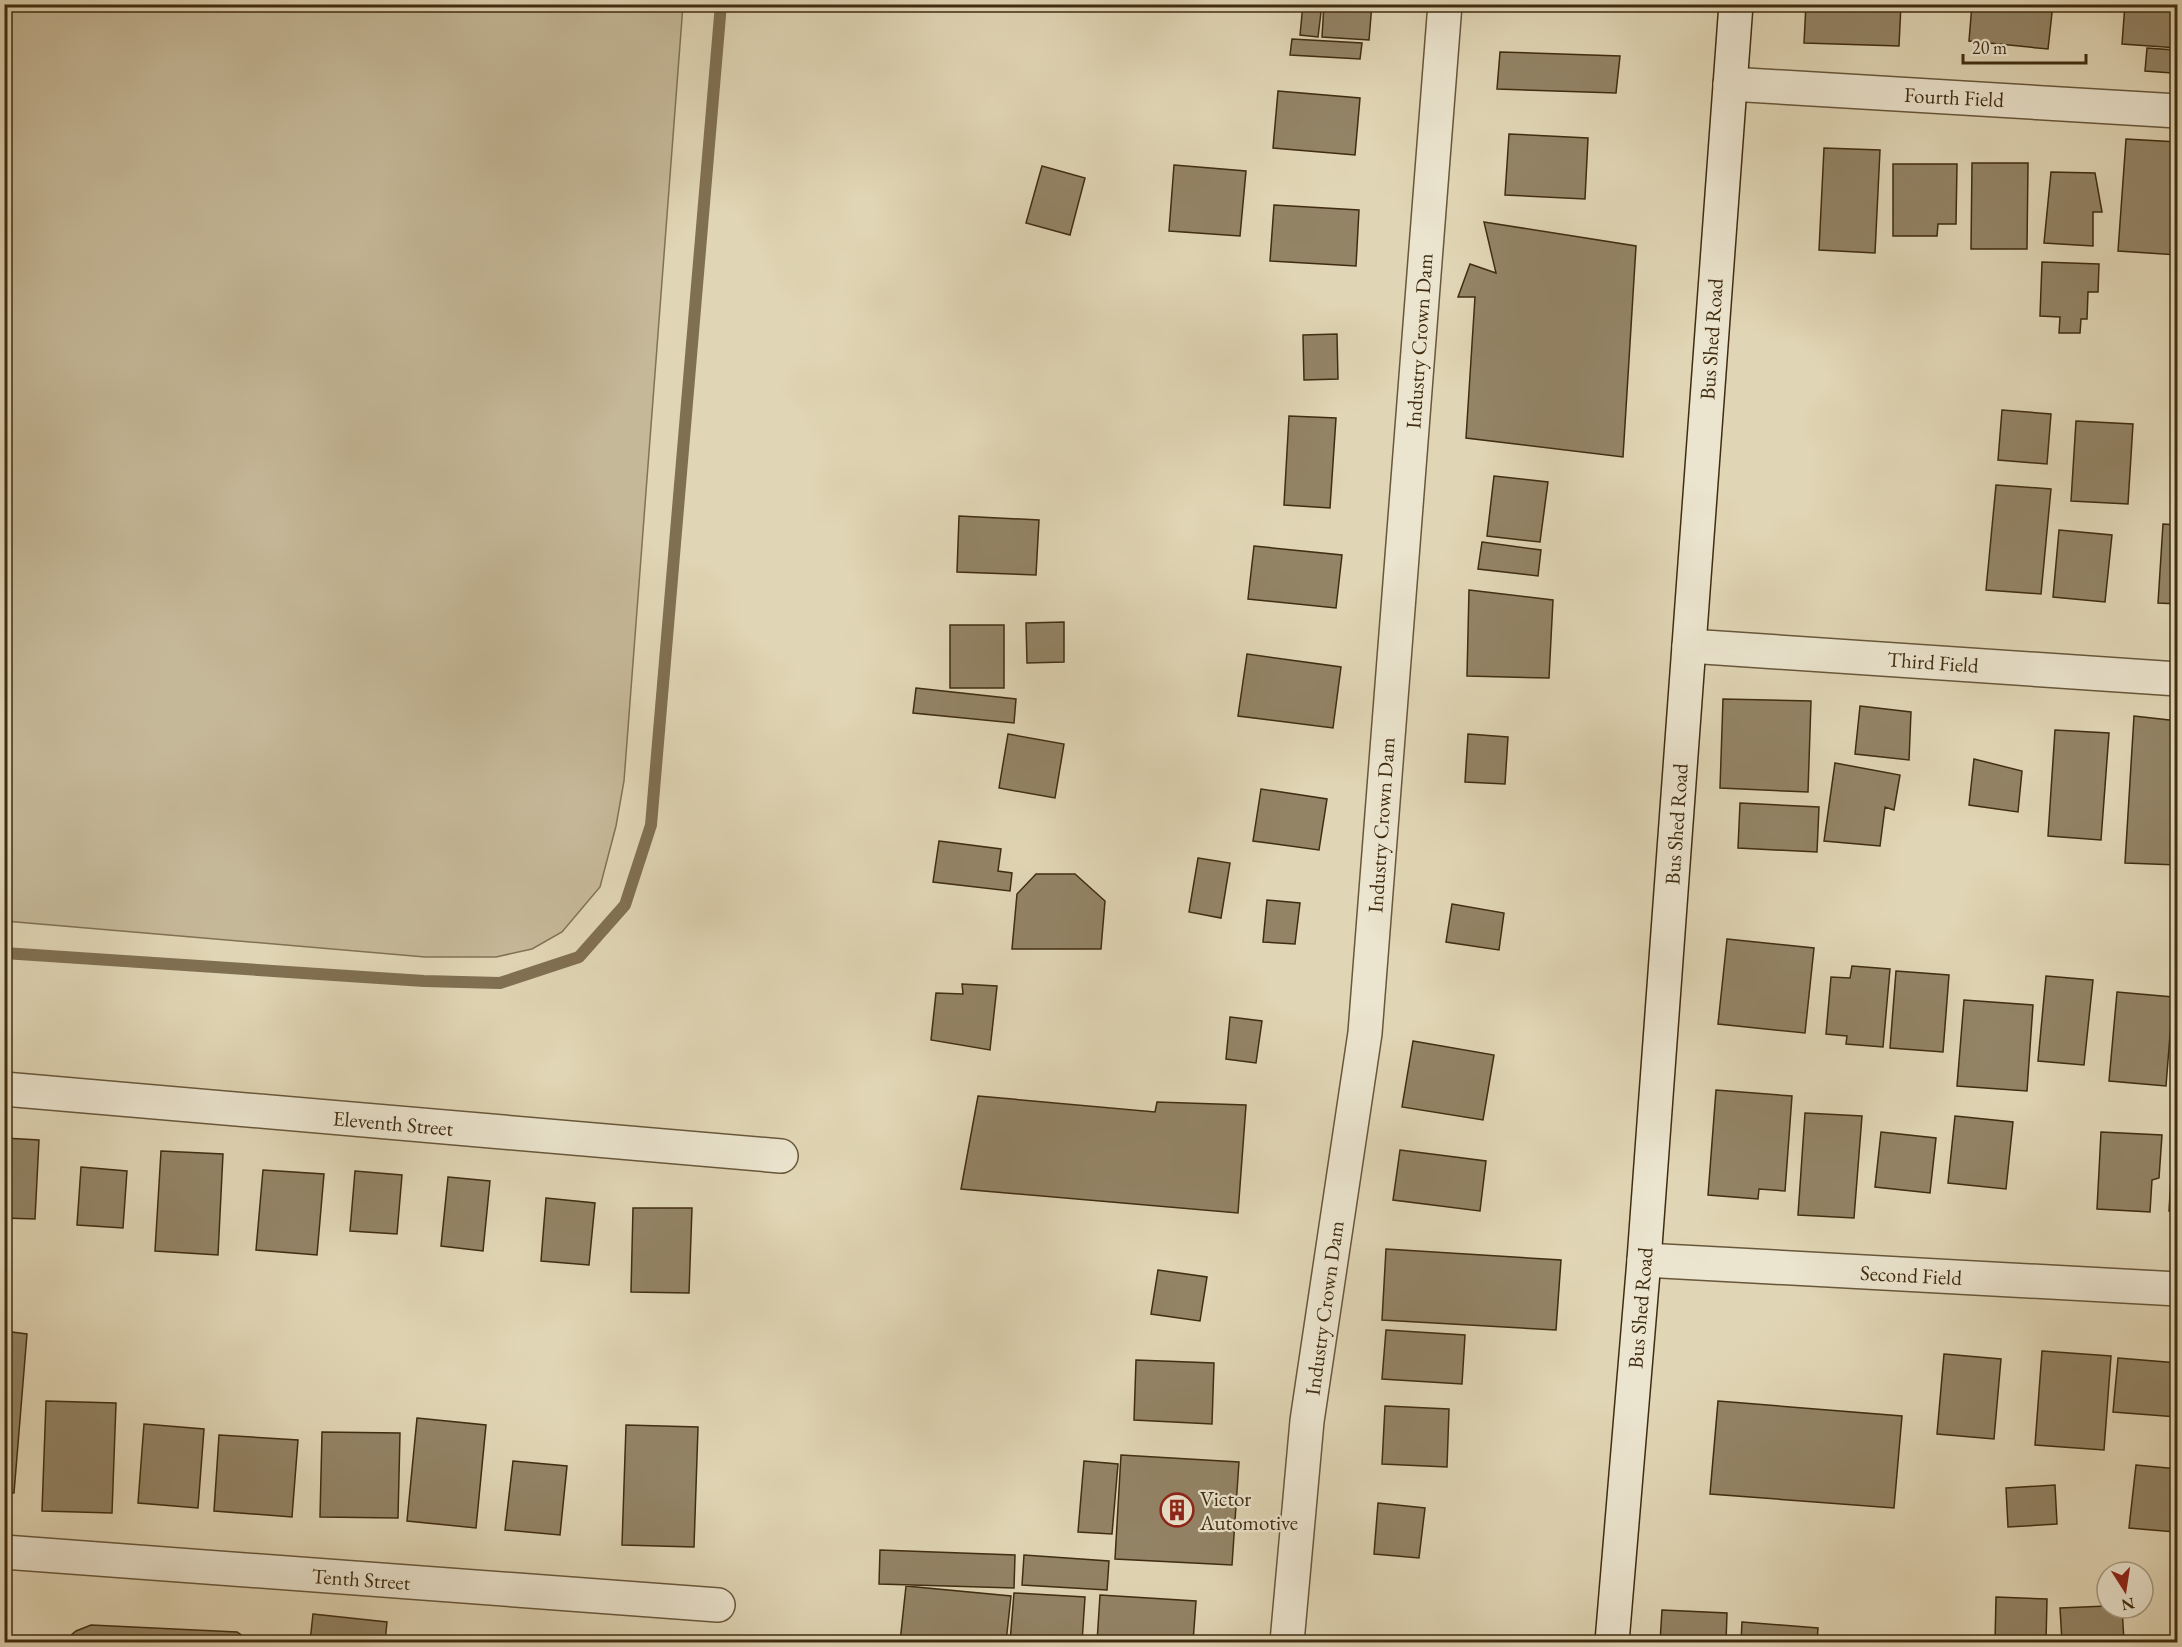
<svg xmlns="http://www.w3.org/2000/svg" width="2182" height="1647" font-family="'EB Garamond',serif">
<rect width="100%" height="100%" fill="#e0d5b4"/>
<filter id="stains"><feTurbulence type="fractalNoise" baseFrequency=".00333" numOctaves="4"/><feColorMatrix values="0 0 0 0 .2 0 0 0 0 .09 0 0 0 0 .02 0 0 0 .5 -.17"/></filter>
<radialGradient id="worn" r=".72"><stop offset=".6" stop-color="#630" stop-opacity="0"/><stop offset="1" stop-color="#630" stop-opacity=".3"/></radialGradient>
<path fill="#c5b898" stroke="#827254" stroke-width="1.5" d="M4,5H683L624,781L616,826L600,887L562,932L532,949L496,957H425L5,921Z"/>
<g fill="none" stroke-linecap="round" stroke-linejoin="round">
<path stroke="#807052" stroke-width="12" d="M4,953L424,981L500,983L579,957L625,905L651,825L721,4"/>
</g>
<path fill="#938466" stroke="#402d11" stroke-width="1.5" d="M1303,4H1322L1318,37L1300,35Z
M1324,4H1372L1369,40L1322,37Z
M1806,4H1901L1899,46L1804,43Z
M1972,4H2053L2048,49L1969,41Z
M2125,4H2178V48L2122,44Z
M1292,39L1362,43L1360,59L1290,55Z
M2147,48L2175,50L2172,73L2145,71Z
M1500,52L1620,56L1616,93L1497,89Z
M1278,91L1360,98L1355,155L1273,148Z
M1509,134L1588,138L1585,199L1505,195Z
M2126,139L2178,142V255L2118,251Z
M1824,148L1880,150L1875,253L1819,250Z
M1972,163H2028L2027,249H1971Z
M1893,164H1957L1956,224H1938L1937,236H1893Z
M1174,165L1246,171L1240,236L1169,231Z
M1042,166L1085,178L1070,235L1026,223Z
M2051,172L2095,173L2102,212H2093V246L2044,243Z
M1274,205L1359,210L1356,266L1270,261Z
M1484,222L1636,246L1623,457L1466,438L1475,297H1458L1470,264L1496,273Z
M2042,262L2099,264L2098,292H2088L2087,319H2081L2080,333H2059L2060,317L2040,316Z
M1337,334L1338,379L1304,380L1303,335Z
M2002,410L2051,414L2047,464L1998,460Z
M1289,416L1336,418L1330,508L1284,505Z
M2076,421L2133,424L2128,504L2071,501Z
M1494,476L1548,482L1540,542L1487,536Z
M1996,485L2051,489L2041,594L1986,590Z
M959,516L1039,520L1036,575L957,572Z
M2163,524L2178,525V604L2158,603Z
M2059,530L2112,535L2105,602L2053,597Z
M1482,542L1541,550L1538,576L1478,569Z
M1254,546L1342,555L1336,608L1248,599Z
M1469,590L1553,600L1549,678L1467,676Z
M1064,622V662L1027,663L1026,623Z
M950,625H1004V688H950Z
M1247,654L1341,667L1333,728L1238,716Z
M916,688L1016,699L1014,723L913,713Z
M1723,699L1811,701L1808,792L1720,788Z
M1860,706L1911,712L1909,760L1855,754Z
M2134,716L2178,721V865L2125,863Z
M2055,730L2109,733L2101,840L2048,836Z
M1008,734L1064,744L1055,798L999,788Z
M1468,734L1508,737L1505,784L1465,782Z
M1974,759L2022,771L2018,812L1969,805Z
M1835,763L1900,775L1894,810L1885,807L1880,846L1824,841Z
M1261,789L1327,799L1319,850L1253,841Z
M1740,803L1819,807L1817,852L1738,848Z
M939,841L1001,849L998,871L1012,873L1010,891L933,882Z
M1198,858L1230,863L1221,918L1189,912Z
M1036,874H1075L1105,901L1101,949H1012L1017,894Z
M1267,900L1300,903L1295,944L1263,942Z
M1452,904L1504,913L1499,950L1446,942Z
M1727,939L1814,948L1805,1033L1718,1024Z
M1852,966L1890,969L1883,1047L1846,1044L1847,1036L1826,1034L1831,977L1850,978Z
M1896,971L1949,975L1943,1052L1890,1048Z
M2046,976L2093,980L2084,1065L2038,1061Z
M962,984L997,986L990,1050L931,1040L936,993L963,994Z
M2117,992L2173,997L2166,1086L2109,1081Z
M1964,1000L2033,1005L2027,1091L1957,1086Z
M1230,1017L1262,1021L1256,1063L1226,1059Z
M1413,1041L1494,1055L1483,1120L1402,1107Z
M1716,1090L1792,1096L1785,1191L1759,1189L1758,1199L1708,1195Z
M978,1096L1155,1112L1157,1102L1246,1105L1238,1213L961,1189Z
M2175,1110L2178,1111V1211H2169Z
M1805,1113L1862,1116L1854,1218L1798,1215Z
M1955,1116L2013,1122L2006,1189L1948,1183Z
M1881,1132L1936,1138L1930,1193L1875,1187Z
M2101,1132L2162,1135L2159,1178L2152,1180L2150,1212L2097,1209Z
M4,1138L39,1140L35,1219L4,1218Z
M1400,1150L1486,1161L1480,1211L1393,1200Z
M161,1151L223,1154L218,1255L155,1251Z
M81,1167L127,1171L123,1228L77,1225Z
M263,1170L324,1174L317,1255L256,1250Z
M355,1171L402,1175L397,1234L350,1231Z
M448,1177L490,1181L483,1251L441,1246Z
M546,1198L595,1203L589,1265L541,1261Z
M633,1208H692L689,1293L631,1292Z
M1386,1249L1561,1260L1556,1330L1382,1320Z
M1158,1270L1207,1277L1200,1321L1151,1314Z
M1386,1330L1465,1335L1462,1384L1382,1379Z
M4,1331L27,1334L14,1493L4,1492Z
M2042,1351L2111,1356L2104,1450L2035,1445Z
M1944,1354L2001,1359L1994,1439L1937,1434Z
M2118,1358L2178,1363L2177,1417L2113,1412Z
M1136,1360L1214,1363L1212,1424L1134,1420Z
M46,1401L116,1403L112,1513L42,1511Z
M1718,1401L1902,1416L1894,1508L1710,1494Z
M1385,1406L1449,1409L1447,1467L1382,1464Z
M417,1418L486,1425L476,1528L407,1521Z
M144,1424L204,1429L198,1508L138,1503Z
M626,1425L698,1427L694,1547L622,1545Z
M322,1432L400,1433L398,1518L320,1517Z
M219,1435L298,1440L292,1517L214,1511Z
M1121,1455L1239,1462L1232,1565L1115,1559Z
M513,1461L567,1466L560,1535L505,1530Z
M1084,1461L1118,1464L1112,1534L1078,1532Z
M2136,1465L2178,1469L2175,1532L2129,1528Z
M2055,1485L2057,1524L2008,1527L2006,1488Z
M1378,1503L1425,1508L1419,1558L1374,1554Z
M880,1550L1015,1555L1014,1588L879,1584Z
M1024,1555L1109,1561L1107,1590L1022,1585Z
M906,1586L1011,1596L1006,1642H900Z
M1014,1593L1085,1597L1082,1642H1010Z
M1100,1595L1196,1601L1193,1642H1097Z
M1996,1597L2047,1599L2046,1642H1995Z
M2107,1606L2122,1608L2124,1641L2062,1642L2060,1608Z
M1662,1610L1727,1613L1726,1642H1660Z
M313,1614L387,1622L385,1642H310Z
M1742,1622L1818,1628L1817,1642H1741Z
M91,1625L237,1632L252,1642H63L76,1631Z
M1344,1636L1419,1642H1343Z"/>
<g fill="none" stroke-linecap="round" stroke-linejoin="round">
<defs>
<path id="street" d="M1730,84L2178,111
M1689,646L2178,679
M4,1089L781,1156
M1644,1260L2178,1289
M4,1552L718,1605
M1287,1642L1307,1421L1365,1033L1445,4"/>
<path id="secondary" d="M1612,1642L1644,1260L1736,4"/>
</defs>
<use href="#street" stroke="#68573a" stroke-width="36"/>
<use href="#secondary" stroke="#402d11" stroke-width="36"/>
<use href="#street" stroke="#ebe4ce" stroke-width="33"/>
<use href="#secondary" stroke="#ebe4ce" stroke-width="33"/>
</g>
<defs>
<symbol id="building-ring" viewBox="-11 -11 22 22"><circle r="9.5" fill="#ebe4ce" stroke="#8f2418" stroke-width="1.5"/><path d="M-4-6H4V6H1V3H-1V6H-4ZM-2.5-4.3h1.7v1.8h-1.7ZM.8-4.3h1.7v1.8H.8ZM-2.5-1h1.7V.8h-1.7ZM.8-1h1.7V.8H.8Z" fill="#8f2418"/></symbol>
</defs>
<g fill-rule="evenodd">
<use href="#building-ring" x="1158" y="1491" width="38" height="38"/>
</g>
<g text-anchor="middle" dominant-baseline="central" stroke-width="4.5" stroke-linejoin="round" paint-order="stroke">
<g font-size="21" fill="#402d11" stroke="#ebe4ce">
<text transform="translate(1954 97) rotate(3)">Fourth Field</text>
<text transform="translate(1711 339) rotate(-86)">Bus Shed Road</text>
<text transform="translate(1419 341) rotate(-86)">Industry Crown Dam</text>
<text transform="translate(1933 662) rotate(4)">Third Field</text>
<text transform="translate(1676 824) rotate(-86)">Bus Shed Road</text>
<text transform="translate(1381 825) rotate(-86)">Industry Crown Dam</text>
<text transform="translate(393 1123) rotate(5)">Eleventh Street</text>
<text transform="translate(1911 1275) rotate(3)">Second Field</text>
<text transform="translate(1324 1308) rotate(-82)">Industry Crown Dam</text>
<text transform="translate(1640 1308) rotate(-85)">Bus Shed Road</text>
<text transform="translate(361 1579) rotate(4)">Tenth Street</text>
</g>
<g font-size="21" fill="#402d11" stroke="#ebe4ce" text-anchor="start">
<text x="1200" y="1498">Victor<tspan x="1200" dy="24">Automotive</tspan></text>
</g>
</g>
<rect width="2182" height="1647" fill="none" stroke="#e0d5b4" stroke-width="24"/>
<rect x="6" y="6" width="2170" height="1635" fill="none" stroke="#402d11" stroke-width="3"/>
<rect x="12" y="12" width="2158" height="1623" fill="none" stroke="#402d11" stroke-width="1.5"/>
<g transform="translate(2125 1590) rotate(168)"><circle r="28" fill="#ebe4ce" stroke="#a79b82" stroke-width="1.5"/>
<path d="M0-4.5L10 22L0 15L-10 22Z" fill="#8f2418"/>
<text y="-9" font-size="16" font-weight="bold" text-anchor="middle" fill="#402d11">N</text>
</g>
<path d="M1963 54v9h123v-9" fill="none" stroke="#402d11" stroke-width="3"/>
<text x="1972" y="54" font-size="18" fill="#402d11" stroke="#ebe4ce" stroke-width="4.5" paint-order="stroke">20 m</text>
<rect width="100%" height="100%" filter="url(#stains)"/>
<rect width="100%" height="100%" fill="url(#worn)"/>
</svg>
